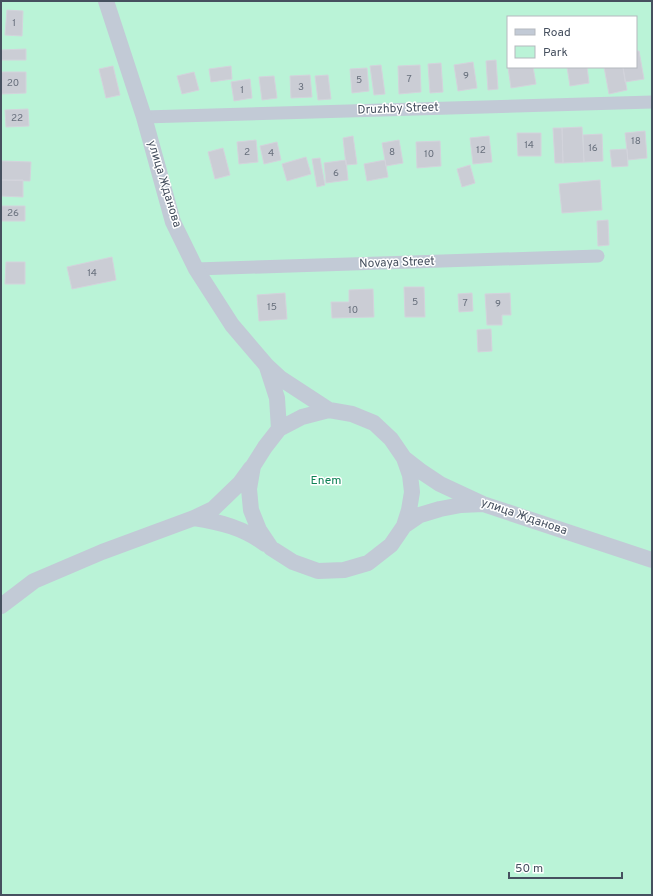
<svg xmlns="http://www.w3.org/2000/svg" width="653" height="896" font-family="Overpass,sans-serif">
<rect width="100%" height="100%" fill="#f2f0ef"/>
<path fill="#baf3d7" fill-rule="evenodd" d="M1,1H652V895H1ZM508,17H636V67H508Z"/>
<path fill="#cbcdd5" stroke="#d3d4dc" d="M7,10L23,11L22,36L5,35Z
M26,49V60H1V50Z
M636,51H639L644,79L625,82L623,67H636Z
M496,60L498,89L488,90L486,61Z
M473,62L477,88L458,91L454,65Z
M441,63L443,92L430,93L428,64Z
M381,65L385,94L374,95L370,66Z
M420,65L421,92L399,94L398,66Z
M113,66L120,95L106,98L99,69Z
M231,66L232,79L211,82L209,69Z
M508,67H533L536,84L511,88Z
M567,67H587L589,83L570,86Z
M604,67H623L627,90L609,94Z
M367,68L369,91L352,93L350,69Z
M1,72H26V93L1,94Z
M194,72L199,90L182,94L177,76Z
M310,75L312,97L291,98L290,76Z
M328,75L331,99L318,100L315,76Z
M274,76L277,98L262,100L259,77Z
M250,79L252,98L234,101L231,82Z
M28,109L29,126L6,127L5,110Z
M582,127L584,162L563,163L562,128Z
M553,128H562L563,163H555Z
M645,131L647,158L628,160L625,133Z
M517,133H541V156H518Z
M602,134L603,161L584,162L583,135Z
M353,136L357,164L346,165L343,138Z
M489,136L492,162L473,164L470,138Z
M256,140L258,162L239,164L237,142Z
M399,140L403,163L386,166L382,143Z
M440,141L441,166L417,168L416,142Z
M277,142L281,160L264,164L260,146Z
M223,148L230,175L215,179L208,152Z
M627,149L628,166L612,167L610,150Z
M306,157L311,174L287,181L282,164Z
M320,158L325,185L317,187L312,159Z
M346,160L348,180L326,183L324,163Z
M385,160L388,177L367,181L364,164Z
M1,161L31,162L30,181L1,180Z
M470,165L475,183L462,187L457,169Z
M1,180H23V197L1,196Z
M600,180L602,210L562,213L559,184Z
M1,206H25V221H1Z
M608,220L609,245L598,246L597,221Z
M112,257L116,280L72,289L67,267Z
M6,262H25V284H5Z
M404,287H424L425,317H405Z
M373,289L374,317L332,318L331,302H349V290Z
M285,293L287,319L259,321L257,295Z
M472,293L473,311L459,312L458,294Z
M510,293L511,315H502V325H487L485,294Z
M491,329L492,351L478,352L477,330Z"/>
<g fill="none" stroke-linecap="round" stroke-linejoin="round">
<path stroke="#c2cad6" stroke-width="13" d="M144,117L652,102
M196,269L598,256"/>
<path stroke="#c2cad6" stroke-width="16" d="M106,1L144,117L173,222L196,269L232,325L267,366L280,378L329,410
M267,367L277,398L279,429
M404,458L422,472L440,484L483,504L652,560
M194,518C220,522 244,528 265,544
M404,526L409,510L412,492L410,475L404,458L391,439L374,423L352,414L329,410L302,417L279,429L265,447L253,466L249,489L251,510L259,530L271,548L293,562L318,571L344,570L368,563L391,545L404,526L420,515L440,509L461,505L483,504
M1,606L34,581L102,552L194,518L213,509L240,483L251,468"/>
</g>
<g text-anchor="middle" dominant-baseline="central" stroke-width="3" stroke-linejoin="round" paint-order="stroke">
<g font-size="10" fill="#676f7c">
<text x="14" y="23">1</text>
<text x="466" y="76">9</text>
<text x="409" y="79">7</text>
<text x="359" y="80">5</text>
<text x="13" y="83">20</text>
<text x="301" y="87">3</text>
<text x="242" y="90">1</text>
<text x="17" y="118">22</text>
<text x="636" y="141">18</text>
<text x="529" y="145">14</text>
<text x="593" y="148">16</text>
<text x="481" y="150">12</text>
<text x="247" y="152">2</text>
<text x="392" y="152">8</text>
<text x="271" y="153">4</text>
<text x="429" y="154">10</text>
<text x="336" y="173">6</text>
<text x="13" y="213">26</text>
<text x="92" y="273">14</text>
<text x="415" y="302">5</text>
<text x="465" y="303">7</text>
<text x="498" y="304">9</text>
<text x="272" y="307">15</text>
<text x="353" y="310">10</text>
</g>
<g font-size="12" fill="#46505f" stroke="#fff">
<text transform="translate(398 109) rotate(-2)">Druzhby Street</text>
<text transform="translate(164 184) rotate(73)">улица Жданова</text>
<text transform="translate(397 263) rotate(-2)">Novaya Street</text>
<text transform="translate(524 517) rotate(19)">улица Жданова</text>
</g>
<g font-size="12" fill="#0f8256" stroke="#fff">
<text x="326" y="481">Enem</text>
</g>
</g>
<rect width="653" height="896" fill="none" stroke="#46505f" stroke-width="4"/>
<rect x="507" y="16" width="130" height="52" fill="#ffffff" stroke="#b5b9bf"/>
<rect x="515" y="29" width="20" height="6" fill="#c2cad6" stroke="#b5b9bf"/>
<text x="543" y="36" font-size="12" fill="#46505f">Road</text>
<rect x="515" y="46" width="20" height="12" fill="#baf3d7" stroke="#b5b9bf"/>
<text x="543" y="56" font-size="12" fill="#46505f">Park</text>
<path d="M509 872v6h113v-6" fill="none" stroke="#46505f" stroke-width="2"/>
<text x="515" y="872" font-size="12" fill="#46505f" stroke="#ffffff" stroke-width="3" paint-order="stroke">50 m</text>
</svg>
